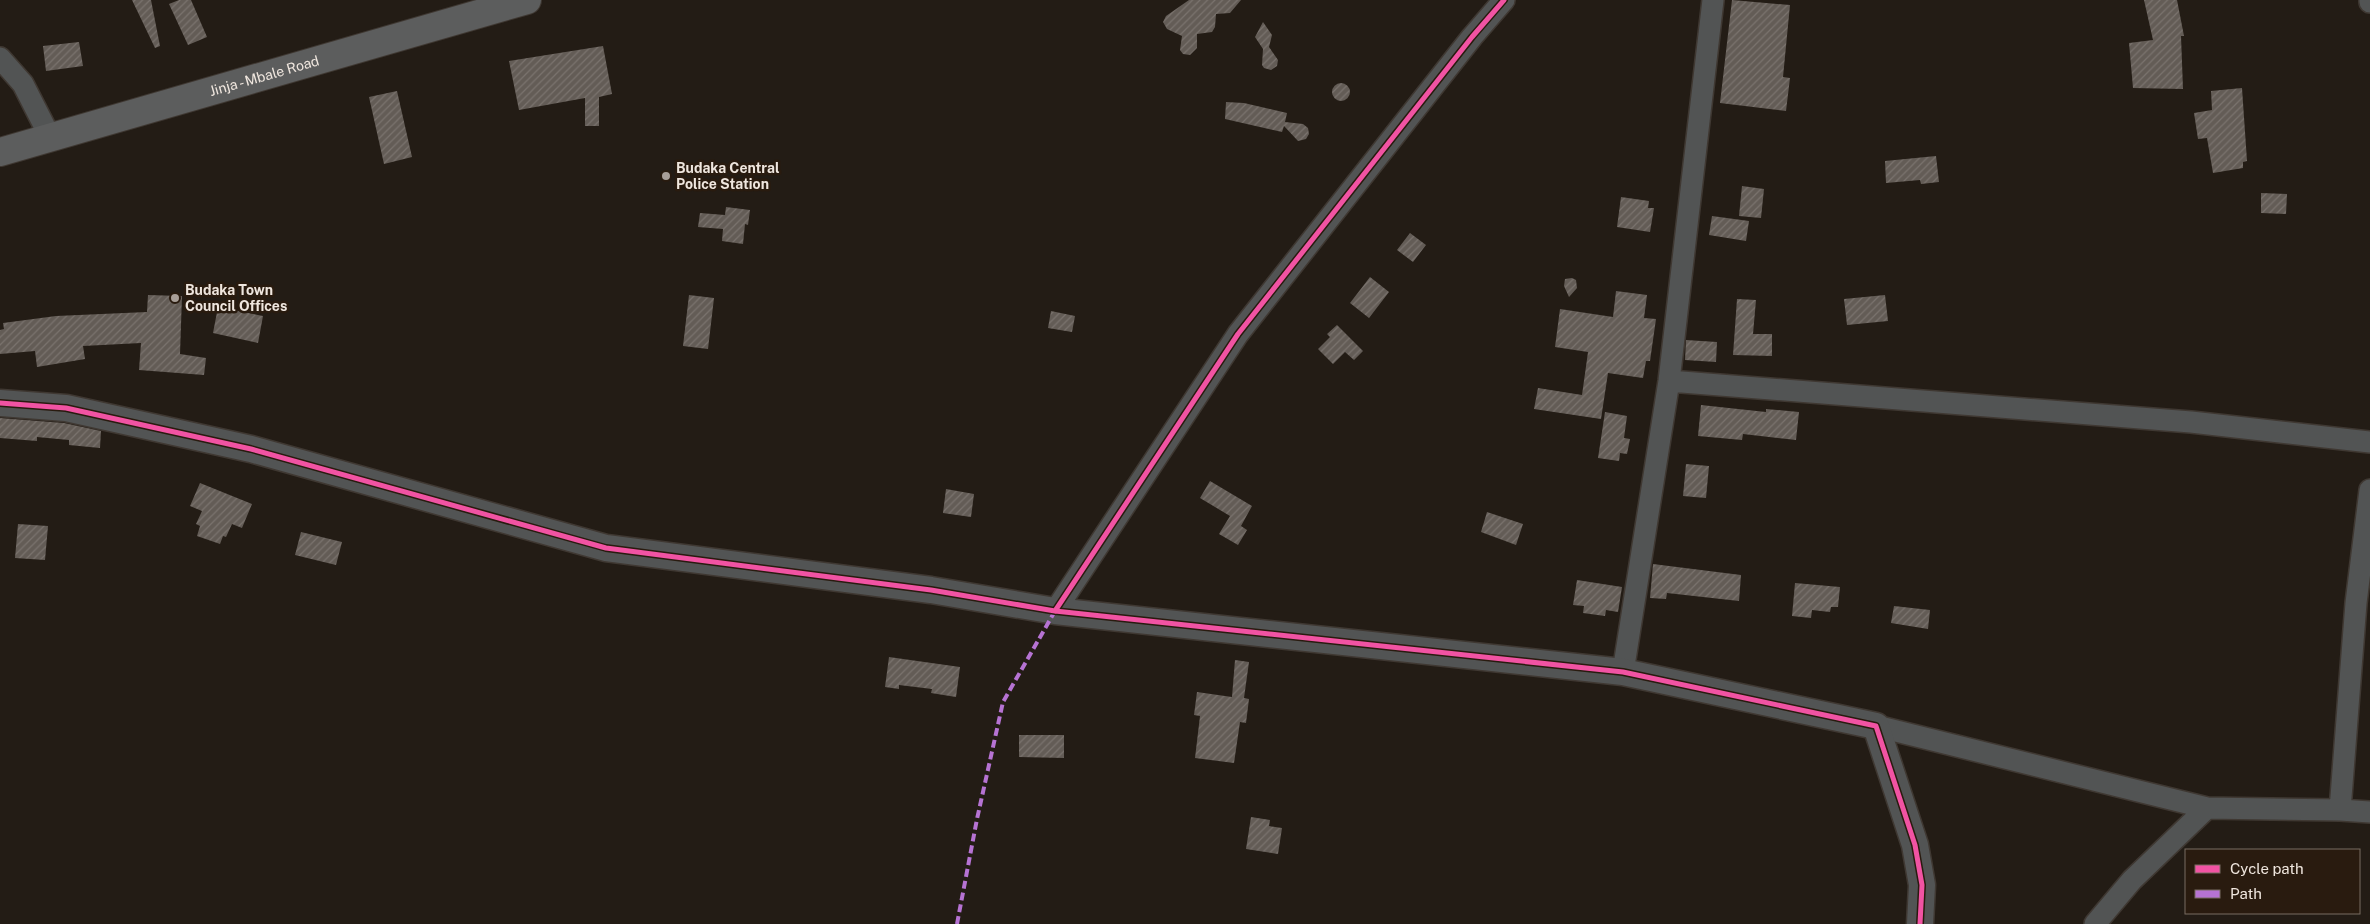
<svg xmlns="http://www.w3.org/2000/svg" width="2370" height="924" font-family="'Public Sans',sans-serif">
<defs>
<pattern id="building-hatch" width="6" height="6" patternUnits="userSpaceOnUse" patternTransform="scale(1.25)"><rect width="6" height="6" fill="#635c56"/><path d="M-1 1l2-2M0 6l6-6M5 7l2-2" fill="none" stroke="#7a736e"/></pattern>
</defs>
<rect width="100%" height="100%" fill="#231c15"/>
<path fill="url(#building-hatch)" d="M132,0H151L160,46L155,48Z
M179,0H191L207,37L188,45L169,4Z
M1189,0H1241L1230,13L1216,14L1215,27L1212,32L1197,34V48L1190,55L1183,54L1180,50L1182,36L1167,29L1163,22L1166,16Z
M1732,0L1790,5L1783,77L1790,78L1786,111L1720,103Z
M2144,0H2177L2184,36H2181L2183,89L2133,88L2129,43L2153,40Z
M1263,22L1272,35L1269,47L1278,60L1277,66L1271,70L1264,68L1262,65L1263,49L1255,37Z
M79,42L83,66L46,71L43,46Z
M603,46L612,94L599,97V126H585V98L519,110L509,61Z
M1332 92a9 9 0 1 1 18 0a9 9 0 1 1-18 0Z
M2242,88L2247,161L2243,162V168L2213,173L2207,138L2198,139L2194,113L2212,110L2211,91Z
M397,91L412,157L384,164L369,97Z
M1226,102L1244,103L1287,113L1285,122L1303,124L1308,128L1309,134L1306,139L1298,141L1284,126L1282,132L1225,119Z
M1936,156L1939,182L1921,184L1920,180L1886,183L1885,161Z
M1742,186L1764,189L1761,218L1739,216Z
M2261,193L2287,194L2286,214L2261,213Z
M1621,197L1649,201L1648,208H1654L1650,232L1617,227Z
M726,207L750,210L748,225L745,224L743,244L722,241L723,229L698,227L700,213L725,215Z
M1712,216L1749,221L1746,241L1709,235Z
M1410,233L1426,245L1413,262L1397,250Z
M1370,277L1389,292L1369,318L1350,303Z
M1572,278L1576,280L1577,288L1569,297L1564,286L1565,279Z
M1616,291L1647,295L1644,318L1656,319L1650,361H1646L1643,378L1608,373L1601,419L1534,409L1538,388L1582,395L1588,352L1555,347L1560,309L1613,317Z
M148,295L182,296L180,354L206,358L204,375L139,370L141,343L83,346L85,359L37,367L35,351L0,354V330L4,329L3,323L56,316L147,312Z
M689,295L714,298L708,349L683,346Z
M1885,295L1888,321L1847,325L1844,299Z
M1737,299L1756,300L1753,334H1772V356L1733,355Z
M218,307L263,316L258,343L213,333Z
M1051,311L1075,316L1072,332L1048,328Z
M1337,325L1363,351L1354,360L1345,352L1333,364L1318,349L1330,337L1327,334Z
M1686,340L1717,342L1716,362L1685,360Z
M1701,405L1766,412V409L1799,412L1796,440L1743,434L1742,440L1698,436Z
M1605,412L1627,416L1624,438L1630,439L1627,454L1620,453L1619,461L1598,458Z
M0,418L64,423L101,431L100,448L69,445V440L37,437V441L0,438Z
M1686,464L1709,466L1706,498L1683,496Z
M1210,481L1252,506L1241,526L1247,530L1238,545L1219,534L1230,516L1200,498Z
M200,483L252,504L242,528L232,524L226,537L223,536L220,544L197,536L200,526L196,524L202,511L190,506Z
M946,489L974,494L971,517L943,513Z
M1487,512L1523,524L1516,545L1481,532Z
M18,524L48,526L45,560L15,558Z
M301,532L342,542L336,565L295,555Z
M1653,564L1741,575L1739,601L1667,593L1666,599L1650,598Z
M1577,580L1622,587L1618,612L1606,610L1605,616L1583,613L1584,606L1573,605Z
M1795,583L1840,587L1838,607H1831L1830,612L1812,610L1811,618L1792,616Z
M1894,606L1930,610L1928,629L1891,623Z
M889,657L960,667L956,697L931,693L932,689L899,685V689L885,687Z
M1235,660L1249,662L1244,698L1249,699L1246,723L1240,722L1234,763L1195,758L1200,716L1194,715L1197,692L1232,697Z
M1019,735H1064V758L1019,757Z
M1251,817L1270,820L1269,826L1282,828L1278,854L1246,849Z"/>
<g fill="none" stroke-linecap="round" stroke-linejoin="round">
<defs>
<path id="minor" d="M2370,0V2
M0,58L23,84L50,137
M1669,381L2191,422L2370,442
M1055,611L1238,334L1472,37L1504,0
M1623,672L1669,381L1713,0
M1876,726L2207,808L2340,810L2370,812
M2340,810L2356,603L2370,490
M2095,924L2132,880L2207,808"/>
<path id="tertiary" d="M0,403L66,408L251,449L606,548L931,590L1055,611L1623,672L1876,726L1915,845L1922,885L1920,924"/>
<g id="primary">
<path id="s1" d="M0,152L527,0"/>
</g>
</defs>
<use href="#minor" stroke="#3f3832" stroke-width="24"/>
<use href="#tertiary" stroke="#3f3832" stroke-width="29"/>
<use href="#primary" stroke="#3f3832" stroke-width="30"/>
<use href="#minor" stroke="#525454" stroke-width="21"/>
<use href="#tertiary" stroke="#525454" stroke-width="26"/>
<use href="#primary" stroke="#5c5d5d" stroke-width="28"/>
<path stroke="#b673d3" stroke-width="4" stroke-dasharray="8 4" stroke-linecap="butt" d="M957,924L977,819L1003,702L1055,611"/>
<defs>
<path id="cycleway" d="M0,403L66,408L251,449L606,548L931,590L1055,611L1623,672L1876,726L1915,845L1922,885L1920,924
M1055,611L1238,334L1472,37L1504,0"/>
</defs>
<use href="#cycleway" stroke="#291b0f" stroke-width="8"/>
<use href="#cycleway" stroke="#f153a3" stroke-width="5"/>
</g>
<g fill="#a89f98" stroke="#291b0f" stroke-width="2">
<circle cx="666" cy="176" r="5"/>
<circle cx="175" cy="298" r="5"/>
</g>
<g text-anchor="middle" dominant-baseline="central" stroke-width="5" stroke-linejoin="round" paint-order="stroke">
<g font-size="14" fill="#efe6de" stroke="#291b0f">
<text stroke="none"><textPath href="#s1" startOffset="275">Jinja - Mbale Road</textPath></text>
</g>
<g font-size="14" font-weight="bold" fill="#efe6de" stroke="#291b0f" text-anchor="start">
<text x="676" y="168">Budaka Central<tspan x="676" dy="16">Police Station</tspan></text>
<text x="185" y="290">Budaka Town<tspan x="185" dy="16">Council Offices</tspan></text>
</g>
</g>
<rect x="2185" y="849" width="175" height="65" fill="#291b0f" stroke="#786c62"/>
<rect x="2195" y="865" width="25" height="8" fill="#f153a3" stroke="#786c62"/>
<text x="2230" y="874" font-size="15" fill="#efe6de">Cycle path</text>
<rect x="2195" y="890" width="25" height="8" fill="#b673d3" stroke="#786c62"/>
<text x="2230" y="899" font-size="15" fill="#efe6de">Path</text>
</svg>
